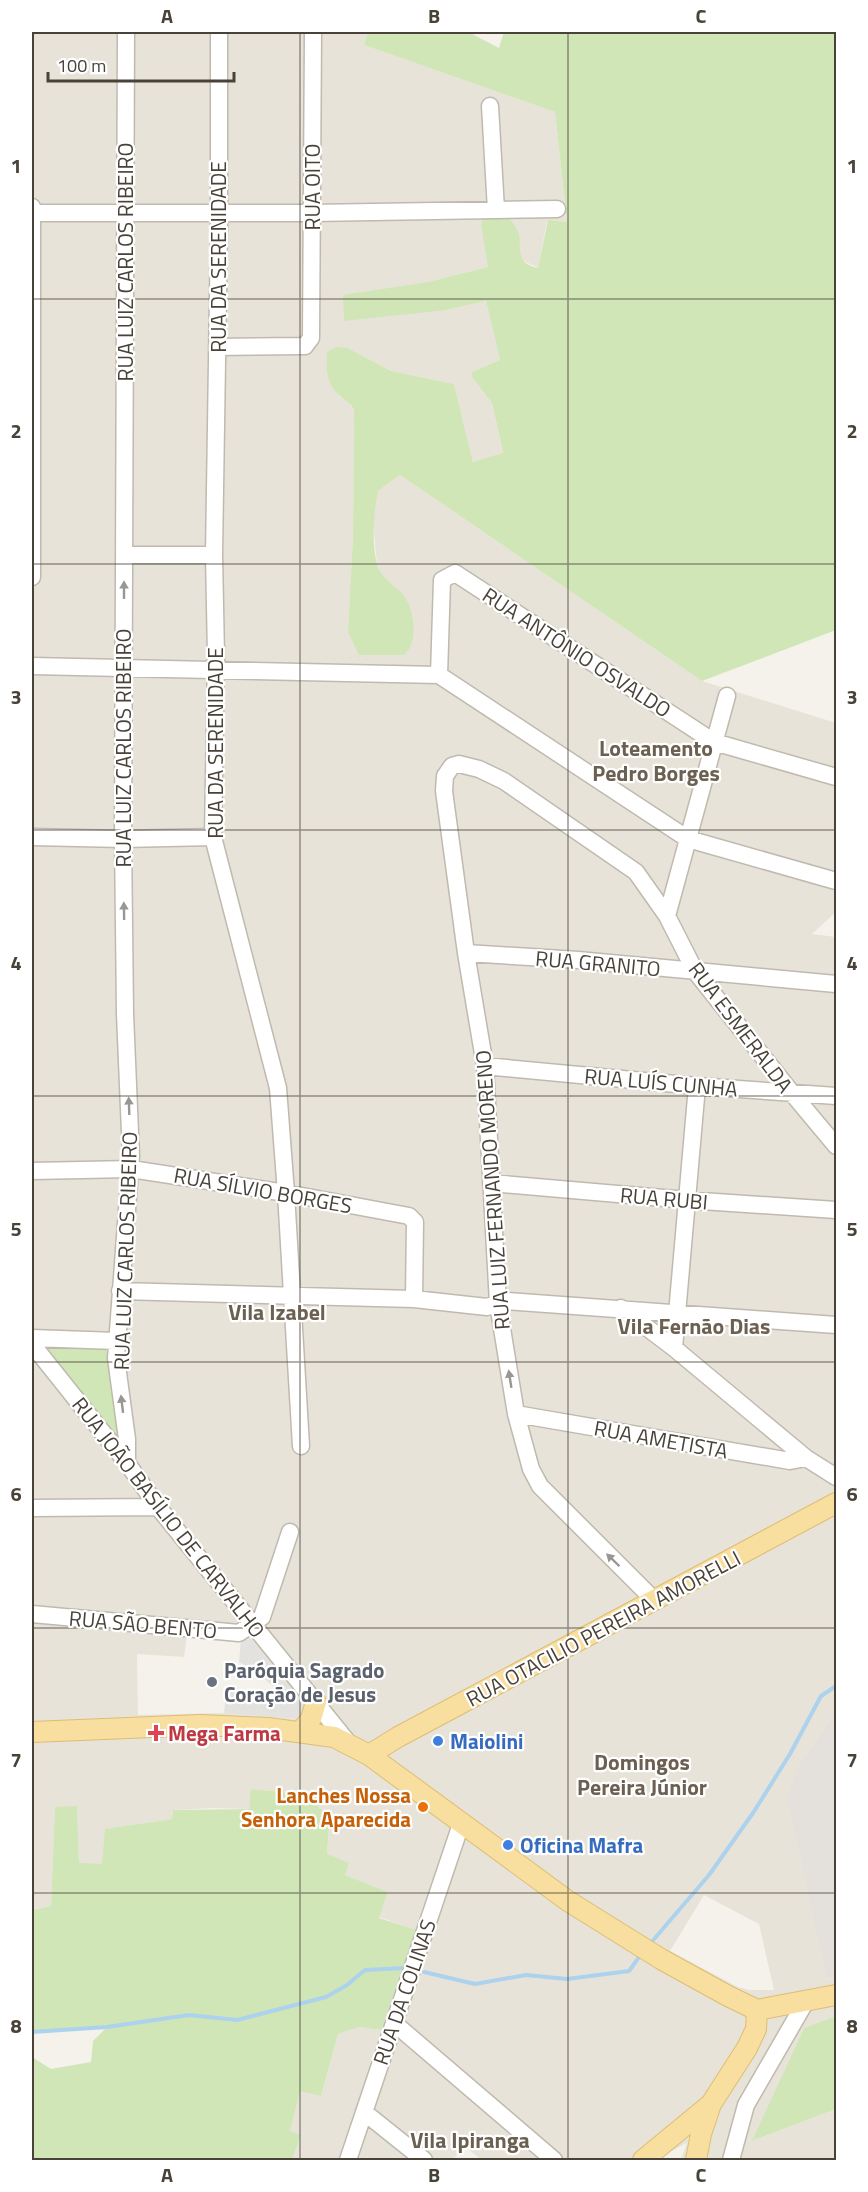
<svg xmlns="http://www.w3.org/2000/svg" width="868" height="2192" font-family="'Titillium Web',sans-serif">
<rect width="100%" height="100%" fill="#f4f2eb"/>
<path fill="#e8e3d9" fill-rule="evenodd" d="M32,32H368L364,45L555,112L567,222L547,221L538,268L522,260L519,255L520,242L481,225L489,267L428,282L446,310L486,301L500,360L473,372L472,377L492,403L503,454L473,462L454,384L391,371L348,348L339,396L349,402L354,412L353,534L348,632L395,586L381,575L377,564L373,522L378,491L400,475L702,681L836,723V912L812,934L836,937V1712L800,1763L828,1979L836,1977V2016L804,2028L753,2141L836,2109V2160H681L687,2143L654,2160H482L465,2147L452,2160H292L301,2136L290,2131L300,2090L321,2096L338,2034L359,2027L381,2030L415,1930L379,1917L388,1892L345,1875L327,1854L330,1813L317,1808L323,1796L252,1789L249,1809L214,1808L173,1810L172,1819L106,1829L103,1864H79L77,1807H55L51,1906L32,1910ZM187,1634L252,1640L297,1719L224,1713L138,1715L137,1654L184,1657ZM704,1895L759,1924L774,1990H750L738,1987L670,1951Z"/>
<path fill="#e4e1dc" d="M836,1712V1977L827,1979L787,1797L800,1763Z"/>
<path fill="#d0e6b7" d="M368,32H468L499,48L504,32H836V630L702,681L400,475L378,491C374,515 371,540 377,564C381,580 398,585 406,599C415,614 418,643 404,655H359L348,632L353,534L354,412C352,402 344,401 338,394C326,383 326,367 327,352L336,347L348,348L391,371L454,384L473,462L503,453L492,403L472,377V372L500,360L486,301L446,310L344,321L343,295L428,282L488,267L481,225L483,218H509C513,223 517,228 519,234C522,251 515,263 538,268L548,220L567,222L555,112L364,45Z
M43,1347H106L120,1442Z
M251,1789L323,1796L318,1808L330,1813L327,1854L349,1863L345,1875L388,1892L379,1918L416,1930L381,2030L359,2027L338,2034L321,2096L300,2091L290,2131L301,2135L292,2160H32V2057L51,2069L91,2062L93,2041L106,2028L32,2032V1910L51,1906L55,1807L77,1806L79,1863L102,1864L105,1829L172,1819L173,1810L249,1809Z
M836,2016V2109L752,2141L804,2028Z"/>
<path fill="#e4e2df" d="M241,1639L252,1640L306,1707L297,1719L224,1713L226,1693L233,1686L244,1692L242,1696L253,1702L256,1699L268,1705L278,1690L261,1676L239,1662Z"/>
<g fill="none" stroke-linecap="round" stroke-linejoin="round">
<path stroke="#acd2ed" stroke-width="4" d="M649,1945L709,1875L753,1813L790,1754L821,1696L836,1686
M424,1972L475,1984L526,1975L567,1979L629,1971L642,1953
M32,2032L107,2027L189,2015L237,2020L326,1997L347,1985L365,1970L405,1968"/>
<defs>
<path id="minor" d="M126,32L123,839L125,1014L131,1156L116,1358L127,1439V1463
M219,32V231L214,555L216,656L213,837L278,1088L286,1193L301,1446
M490,106L496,210
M32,207V577
M32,213H312L557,209
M217,347L305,346L311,338L313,32
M124,555H214
M32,666L439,675
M439,675L442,580L455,573L714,742L836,777
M439,675L688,839L836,881
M32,837L123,839L213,837
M667,916L727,696
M466,953L578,960L836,984
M485,1066L697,1086L836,1096
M32,1171L131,1169L144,1171L286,1193L409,1216L415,1222L414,1299
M491,1183L687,1200L836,1210
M120,1291L414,1299L487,1307L506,1301L836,1325
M621,1308L674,1348L806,1458L836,1477
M32,1338L116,1341
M32,1344L127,1463L158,1507L350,1745
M674,1348L697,1086
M516,1414L790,1461L806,1458
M32,1508L158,1507
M655,1601L540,1486L531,1469L516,1414L498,1304L485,1066L466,953L444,791L445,776L452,766L459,764L479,769L504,781L636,872L667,916L695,971L791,1092L836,1146
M32,1614L239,1633L262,1617L290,1532
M394,2023L554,2160
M364,2112L424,2160
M348,2160L461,1824
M731,2160L746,2105L806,2001"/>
<path id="major" d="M301,1731L311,1719L316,1702
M32,1732L200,1725L268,1728L334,1737L369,1755L568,1901L661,1959L728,1996L757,2010L836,1995
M369,1755L398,1737L836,1503
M643,2160L711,2104L747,2048L756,2029L757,2010
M696,2160L701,2134L711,2104"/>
</defs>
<use href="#minor" stroke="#c0b9ae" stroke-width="19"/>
<use href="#major" stroke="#ddbd70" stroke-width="22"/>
<use href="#minor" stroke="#fff" stroke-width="16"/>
<use href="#major" stroke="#f8dfa0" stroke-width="20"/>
</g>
<defs><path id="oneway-solid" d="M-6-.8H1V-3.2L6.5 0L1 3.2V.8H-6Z" transform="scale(1.5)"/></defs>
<g fill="#9a9792">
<use href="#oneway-solid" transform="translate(124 590) rotate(-90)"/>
<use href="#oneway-solid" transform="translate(124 911) rotate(-91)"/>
<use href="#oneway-solid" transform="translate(129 1106) rotate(-92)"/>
<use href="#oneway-solid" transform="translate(510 1379) rotate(-99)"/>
<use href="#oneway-solid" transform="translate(122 1404) rotate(-97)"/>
<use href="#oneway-solid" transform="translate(613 1560) rotate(-136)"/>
</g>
<path fill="none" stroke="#484239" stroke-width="1.5" stroke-opacity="0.55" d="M300,32V2160M568,32V2160M32,299H836M32,564H836M32,830H836M32,1096H836M32,1362H836M32,1628H836M32,1893H836"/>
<circle fill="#6b7280" stroke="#fff" stroke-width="2" cx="212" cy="1682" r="6"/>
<path fill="#e0444e" stroke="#fff" stroke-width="2" d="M153 1724h6v6h6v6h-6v6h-6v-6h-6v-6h6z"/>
<g fill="#3f7fe0" stroke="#fff" stroke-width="2">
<circle cx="438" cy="1741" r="6"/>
<circle cx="508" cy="1845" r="6"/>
</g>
<circle fill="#e8710a" stroke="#fff" stroke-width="2" cx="423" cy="1807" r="6"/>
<g text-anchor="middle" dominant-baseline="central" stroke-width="4.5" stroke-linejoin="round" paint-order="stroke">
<g font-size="21" fill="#484239" stroke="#fff">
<text transform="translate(312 187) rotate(-90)">RUA OITO</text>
<text transform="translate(218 257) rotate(-90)">RUA DA SERENIDADE</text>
<text transform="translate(125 262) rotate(-90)">RUA LUIZ CARLOS RIBEIRO</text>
<text transform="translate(577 652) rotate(33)">RUA ANTÔNIO OSVALDO</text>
<text transform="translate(215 743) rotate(-90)">RUA DA SERENIDADE</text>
<text transform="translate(123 748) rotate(-90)">RUA LUIZ CARLOS RIBEIRO</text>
<text transform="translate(598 963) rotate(5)">RUA GRANITO</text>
<text transform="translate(741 1027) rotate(53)">RUA ESMERALDA</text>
<text transform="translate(661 1082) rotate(5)">RUA LUÍS CUNHA</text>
<text transform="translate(263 1190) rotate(10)">RUA SÍLVIO BORGES</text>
<text transform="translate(492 1190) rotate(-94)">RUA LUIZ FERNANDO MORENO</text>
<text transform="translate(664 1198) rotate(5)">RUA RUBI</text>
<text transform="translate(125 1251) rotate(-88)">RUA LUIZ CARLOS RIBEIRO</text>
<text transform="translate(661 1439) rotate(10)">RUA AMETISTA</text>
<text transform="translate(169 1517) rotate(52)">RUA JOÃO BASÍLIO DE CARVALHO</text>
<text transform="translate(143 1624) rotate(5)">RUA SÃO BENTO</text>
<text transform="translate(603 1628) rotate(-28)">RUA OTACILIO PEREIRA AMORELLI</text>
<text transform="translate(404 1992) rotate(-71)">RUA DA COLINAS</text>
</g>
<g font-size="21" font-weight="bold" fill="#5b616d" stroke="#fff" text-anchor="start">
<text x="224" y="1670">Paróquia Sagrado<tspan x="224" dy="24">Coração de Jesus</tspan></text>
</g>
<g font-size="21" font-weight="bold" fill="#be3a42" stroke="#fff" text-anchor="start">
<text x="168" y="1733">Mega Farma</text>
</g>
<g font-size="21" font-weight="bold" fill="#366cbe" stroke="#fff" text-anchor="start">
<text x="450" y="1741">Maiolini</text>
<text x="520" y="1845">Oficina Mafra</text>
</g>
<g font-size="21" font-weight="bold" fill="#c56008" stroke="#fff" text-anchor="end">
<text x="411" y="1795">Lanches Nossa<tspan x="411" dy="24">Senhora Aparecida</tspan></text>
</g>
<g font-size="22" font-weight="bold" fill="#6b6051" stroke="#fff">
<text x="656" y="748">Loteamento<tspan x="656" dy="25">Pedro Borges</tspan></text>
<text x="277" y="1312">Vila Izabel</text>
<text x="694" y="1326">Vila Fernão Dias</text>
<text x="642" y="1762">Domingos<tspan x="642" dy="25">Pereira Júnior</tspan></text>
<text x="470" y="2140">Vila Ipiranga</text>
</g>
</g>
<rect width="868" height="2192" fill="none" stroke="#ffffff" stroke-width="66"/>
<path d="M48 72v9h186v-9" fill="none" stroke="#484239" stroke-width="3"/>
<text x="57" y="72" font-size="18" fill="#484239" stroke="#ffffff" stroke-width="4.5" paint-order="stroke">100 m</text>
<rect x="33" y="33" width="802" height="2126" fill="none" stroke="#484239" stroke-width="2"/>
<g font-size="20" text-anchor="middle" font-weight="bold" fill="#484239">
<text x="167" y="23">A</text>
<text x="434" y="23">B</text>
<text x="701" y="23">C</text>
<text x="16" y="173">1</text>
<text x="852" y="173">1</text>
<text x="16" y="438">2</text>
<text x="852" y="438">2</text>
<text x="16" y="704">3</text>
<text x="852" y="704">3</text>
<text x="16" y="970">4</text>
<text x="852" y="970">4</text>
<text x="16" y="1236">5</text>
<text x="852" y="1236">5</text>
<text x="16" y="1501">6</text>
<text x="852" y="1501">6</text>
<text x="16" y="1767">7</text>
<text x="852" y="1767">7</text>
<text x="16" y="2033">8</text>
<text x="852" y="2033">8</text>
<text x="167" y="2182">A</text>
<text x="434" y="2182">B</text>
<text x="701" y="2182">C</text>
</g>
</svg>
